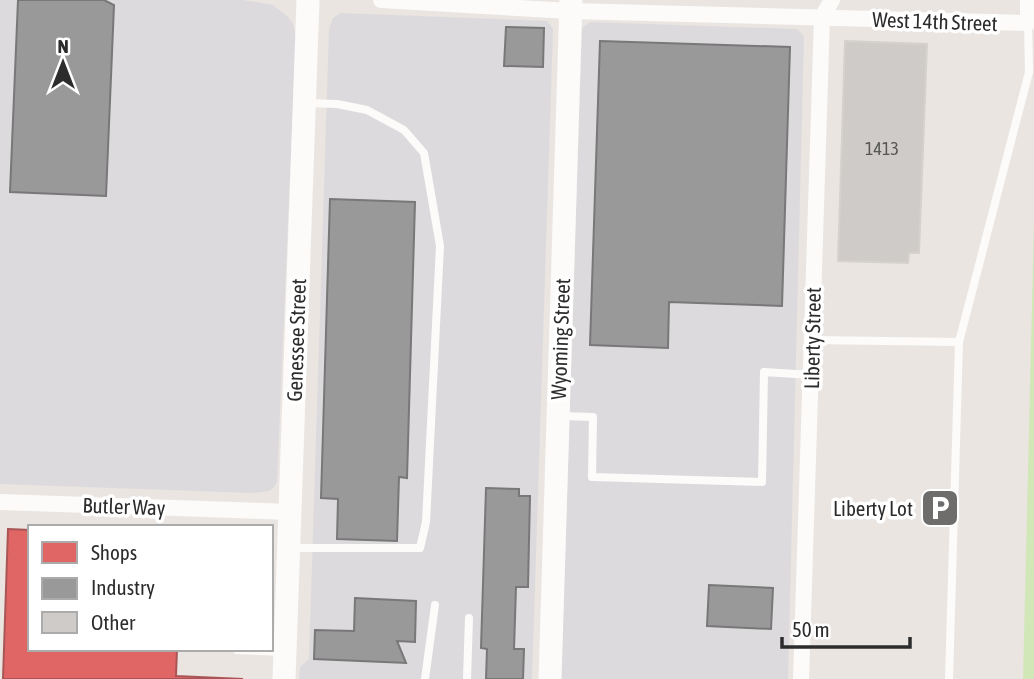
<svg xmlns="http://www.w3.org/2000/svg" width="1034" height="679" font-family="'Asap Condensed',sans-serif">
<rect width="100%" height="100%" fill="#eae5e1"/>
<path fill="#dddadd" d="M0,0H243L273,5L288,17L293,24L296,36L277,481L275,486L269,491L253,493L0,484Z
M341,13L547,21L553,29L532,679H299L300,667L309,659L329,29L333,18Z
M590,22L797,29L804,36L788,679H561L582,28Z"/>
<path fill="#d1e7b8" d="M1034,220V679H1023Z"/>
<path fill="#e06666" stroke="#a55" stroke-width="2" d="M8,529L30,530V649H177L176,676L243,679H3Z"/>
<path fill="#999" stroke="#787878" stroke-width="2" d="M18,0H104L114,5L106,196L10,192Z
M506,27L544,28L543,67L504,66Z
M600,41L790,47L782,306L669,302L668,348L590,345Z
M330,199L415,202L407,478L399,477L397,541L337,539L338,499L321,498Z
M486,488L519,489V496H530L528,587H516L514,649H524L523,679H486L487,649L481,648Z
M709,585L773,588L771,629L707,626Z
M355,598L416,601L415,642L397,641L406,663L314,659L315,630L354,631Z"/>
<path fill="#cfcbc8" stroke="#d5d1cd" stroke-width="2" d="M845,41L927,44L919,253H909L908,263L838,261Z"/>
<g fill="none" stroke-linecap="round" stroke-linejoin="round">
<path stroke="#fcfbfa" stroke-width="8" d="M812,340L959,342L949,679
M959,342L1029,72L1028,23H1031
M561,416L593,417L592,477L762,482L764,372L812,375
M292,548H420L426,522L440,246L424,153L404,130L367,110L337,104L307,103
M237,650L282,652
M425,679L435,605
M467,679L469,618"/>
<path stroke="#fcfbfa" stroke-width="16" d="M381,0L570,11L1028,23V0
M0,502L291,512
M801,679L822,17L832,0"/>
<path stroke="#fcfbfa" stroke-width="23" d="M284,679L308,0
M550,679L571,0"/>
</g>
<defs>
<symbol id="parking-square" viewBox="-11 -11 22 22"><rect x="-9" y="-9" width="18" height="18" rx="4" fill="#6e6d6b" stroke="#fff"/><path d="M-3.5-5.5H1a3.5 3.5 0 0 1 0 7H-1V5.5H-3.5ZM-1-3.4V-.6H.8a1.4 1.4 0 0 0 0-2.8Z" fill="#fff"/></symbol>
</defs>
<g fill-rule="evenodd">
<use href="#parking-square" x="918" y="486" width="44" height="44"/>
</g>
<g text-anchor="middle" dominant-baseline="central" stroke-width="7" stroke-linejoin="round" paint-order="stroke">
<g font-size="18" fill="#565655">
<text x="882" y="148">1413</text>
</g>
<g font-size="21" fill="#2c2c2c" stroke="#fff">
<text transform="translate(935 21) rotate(2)">West 14th Street</text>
<text transform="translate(812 338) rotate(-89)">Liberty Street</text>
<text transform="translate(560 339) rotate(-88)">Wyoming Street</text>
<text transform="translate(296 340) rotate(-88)">Genessee Street</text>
<text transform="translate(124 506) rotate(2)">Butler Way</text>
</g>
<g font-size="21" fill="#2c2c2c" stroke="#fff" text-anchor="end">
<text x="913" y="508">Liberty Lot</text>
</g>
</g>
<rect x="28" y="525" width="245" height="126" fill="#ffffff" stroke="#ababab" stroke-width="2"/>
<rect x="42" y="542" width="35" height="21" fill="#e06666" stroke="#ababab" stroke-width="2"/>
<text x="91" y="560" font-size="21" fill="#2c2c2c">Shops</text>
<rect x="42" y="578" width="35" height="21" fill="#999999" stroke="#ababab" stroke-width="2"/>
<text x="91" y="595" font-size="21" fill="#2c2c2c">Industry</text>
<rect x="42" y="612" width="35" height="21" fill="#cfcbc8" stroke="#ababab" stroke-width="2"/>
<text x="91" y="630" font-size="21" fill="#2c2c2c">Other</text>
<g transform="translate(63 63)" stroke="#ffffff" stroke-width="5" paint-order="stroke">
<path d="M0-5L12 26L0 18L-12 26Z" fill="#2c2c2c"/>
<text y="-10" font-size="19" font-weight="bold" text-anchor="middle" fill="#2c2c2c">N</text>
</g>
<path d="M782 637v10h128v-10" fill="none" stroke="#2c2c2c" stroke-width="3.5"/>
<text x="792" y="637" font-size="21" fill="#2c2c2c" stroke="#ffffff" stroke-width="5" paint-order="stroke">50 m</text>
</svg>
